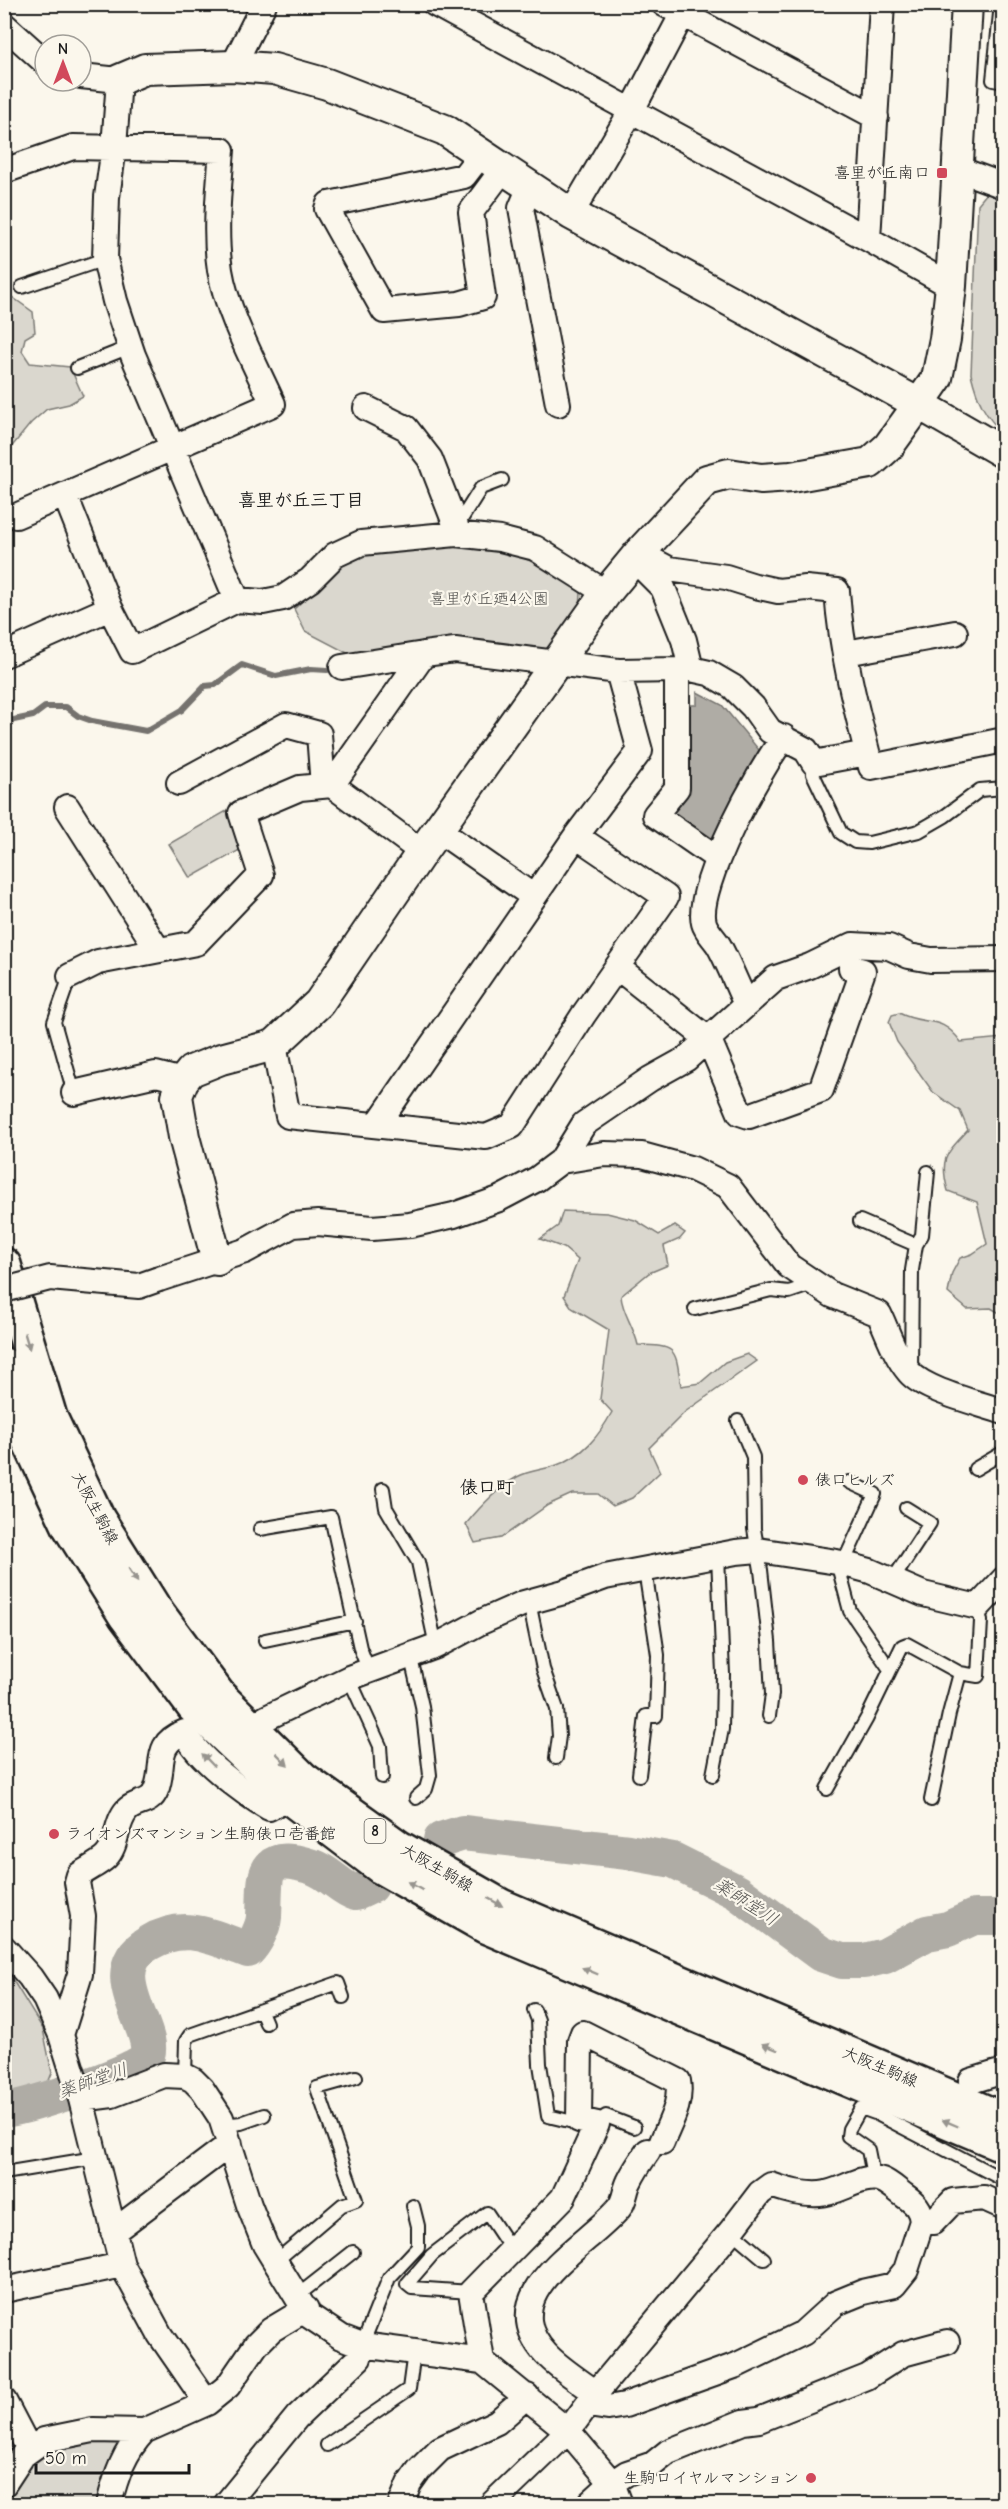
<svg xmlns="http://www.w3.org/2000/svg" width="1008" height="2509" font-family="'Comic Neue','Klee One',sans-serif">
<rect width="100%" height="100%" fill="#fbf7ec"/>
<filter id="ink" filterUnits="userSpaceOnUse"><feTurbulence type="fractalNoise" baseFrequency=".0167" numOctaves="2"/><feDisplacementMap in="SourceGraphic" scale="12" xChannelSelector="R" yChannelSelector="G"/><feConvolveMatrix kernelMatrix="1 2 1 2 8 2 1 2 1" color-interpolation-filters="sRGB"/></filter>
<g filter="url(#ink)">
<path fill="#dad7ce" stroke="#7b7a75" stroke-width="1.5" d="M987,193L1003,201V434C984,414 978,402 971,374L978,204Z
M5,292L33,312L35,332L25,338L22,351L30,363L70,367L83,396L69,404L47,409L31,423L5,455Z
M450,547L504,550L538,564L581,592L580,609L554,644L543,652L351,655L305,631L294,609C313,592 332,565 357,556C381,547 424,548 450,547Z
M230,809L245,847L190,878L169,844Z
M899,1013C926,1027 940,1013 961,1042L1003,1038V1315L991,1308L967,1309L948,1293L952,1273L960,1258L972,1254L987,1244L977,1202L948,1191C939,1158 946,1154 968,1130L960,1111L933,1092L897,1042L889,1022L892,1015Z
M563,1211L607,1213L635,1220L659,1235L675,1226L685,1233L680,1239L664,1246L668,1265L649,1273L621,1296C622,1312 634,1327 638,1345C677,1346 675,1347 681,1386L700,1383L725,1362L747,1354L757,1361L685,1412L649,1448L660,1472L632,1498L613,1506L598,1494H572L548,1505L501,1538L475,1543L466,1524C480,1507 498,1488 517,1477C530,1470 544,1470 557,1465C583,1456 599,1436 612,1412L600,1399L609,1330L572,1308L564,1296L578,1260L564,1248L540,1239L558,1226Z
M5,1972L14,1982L43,2029L52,2073L36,2112L20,2121L5,2120Z
M125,2435L99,2504H5L4,2493L41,2448Z"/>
<path fill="#afaca5" stroke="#74726e" stroke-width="1.5" d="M697,692L722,705L759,750L713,850L663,815L681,705H697Z"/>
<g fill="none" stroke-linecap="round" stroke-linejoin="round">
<path stroke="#74726e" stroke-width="6" d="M4,722L33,716L45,707H66L78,716L92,721L146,731L182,710L205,686L215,685L242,665L276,676L311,669L327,670"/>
<path stroke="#afaca5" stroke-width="36" d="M441,1840L463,1833L628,1852L673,1860L737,1892L821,1954L842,1961H864L885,1956L927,1933L948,1929L974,1917H1004
M4,2110C27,2107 132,2074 145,2059C163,2035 96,1974 149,1943C186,1921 211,1937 248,1950C255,1943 263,1928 264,1917C266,1877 258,1849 313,1867C330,1873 340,1888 356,1893L371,1886"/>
<defs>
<path id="service" d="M1001,4L993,80L1004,82
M22,287L105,259
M77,368L130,347
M457,526L481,488L502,480
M814,763L813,774L841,833L855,842L869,843L919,831L945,816L980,790L1004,788
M70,976L54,1022L74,1093
M860,1221L916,1245
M695,1309L771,1290L789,1292L813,1284
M911,1371L912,1270L916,1245L922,1235L928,1172
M738,1421L753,1457L754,1529L761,1570L769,1641L772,1694L769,1716
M975,1469L1004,1452
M383,1489L386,1508L418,1562L436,1646
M260,1529L331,1517L360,1648L369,1671
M837,1562L850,1611L889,1668
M843,1564L875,1494L849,1482
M892,1581L930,1523L906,1508
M529,1602L543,1669L557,1709L559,1736L556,1758
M265,1640L355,1621
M410,1654L422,1706L430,1775L426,1789L416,1798
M349,1678L380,1746L382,1777
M639,1775L646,1716H656L658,1655L645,1570
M713,1775L722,1729L723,1674L718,1556
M827,1789L867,1718L902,1646L907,1644L960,1673L978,1676L981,1621L978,1607
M931,1800L949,1714L960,1673
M534,2010L538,2020L540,2064L548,2116L569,2121L579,2120
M261,2011L266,2023
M185,2076L186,2041L190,2035L338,1983L343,1997
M597,2124L606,2116L634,2127
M224,2125L241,2123L264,2115
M4,2173L95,2158
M874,2180L868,2150L848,2136L849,2129L861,2108L875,2113L1004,2180
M731,2231L764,2259
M276,2261L342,2205L356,2200L317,2088L356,2077
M471,2292L412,2288L407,2284L432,2255L487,2213L513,2252
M297,2296L353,2252
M362,2345L389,2278L418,2247V2226L413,2206
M327,2445L409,2389L414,2352"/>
<path id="minor" d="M435,4L868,239L951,286
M664,4L876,117
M4,25L45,62
M233,66L264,4
M81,76L119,80L114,147L107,197L105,259L115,301L133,355L237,600
M481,154L464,176L329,204L327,209L384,311L459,304L483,297L471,212L503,169
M958,169L1004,186
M4,171L73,147L222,150C219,189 214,231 220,270C227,313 255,364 273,404L16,516
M530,187L521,208L558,404
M571,214L632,110L682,15
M868,239L882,4
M366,408L406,428L430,459L456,526V534
M65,495L110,608L132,651L237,600L263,602L283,598L310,580L335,555L361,543L456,534L500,539L535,548L606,593
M639,553L669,569L726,577L755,586L778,591L806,588L837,591C841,651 856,709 871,767L1004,740
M646,571L663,588L684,640L691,669L709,673L733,687L753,707L770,731L806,750L814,763L867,753
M846,653L955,633
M4,655L110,608
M342,667L424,654
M179,783L286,725L319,734L323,786
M332,785L424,654L455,650L618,671L677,670V788L655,815L717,858
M67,807L158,950
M438,830L534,897
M617,967L709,1040L740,1113L749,1116L821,1090L863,971L851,968
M70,976L98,962L196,943L261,875L241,813L300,788L332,785L422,852
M746,1004C737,985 729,964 719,946C715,939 706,931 704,923C694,887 761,767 784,737
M274,1045L288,1116L486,1137L512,1126L584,1014L666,897L576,836
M74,1093L156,1074L183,1081
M377,1125L576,836L640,751L618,671
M561,1161L604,1154L642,1155L693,1169L728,1186L789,1266L832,1295L879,1314C888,1333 895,1356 909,1372C925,1391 979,1403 1004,1412
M159,1279L245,1251L293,1225L318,1223L372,1228L410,1225L454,1215L499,1199L537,1179L561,1161L584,1124L650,1079L686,1059L776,978L810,966L853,945L889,947L909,956L931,960L1004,959
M266,1718L349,1678L436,1646L481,1622L524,1603L564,1592L605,1577L736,1552L758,1550L837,1562L870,1571L923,1594L978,1607L1004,1579
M4,1948L30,1977L45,1999L61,2035L81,2099L122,2265L160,2335L207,2403
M61,2035L80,1974L83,1916L77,1882L79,1875C87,1869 99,1864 106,1857C118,1845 115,1823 127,1810C136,1801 151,1804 156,1790C166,1766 152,1744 185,1732C196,1758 245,1794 269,1808L289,1797
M971,2081L997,2073L1004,2074
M81,2099L112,2095L164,2075L185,2076L193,2080L202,2089L221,2118L249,2205L265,2245L308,2315L341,2337L362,2345L482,2361L568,2431L612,2483L620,2504
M922,2221L933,2222L953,2201L984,2198L1004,2207
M113,2232L230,2144
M4,2290L122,2265
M482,2361L471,2292L563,2198L597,2124L579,2120L580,2041L583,2033L678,2081C682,2103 670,2122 662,2142
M596,2393C580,2381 560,2369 546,2354C490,2293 586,2248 619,2208C625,2201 625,2190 629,2182C634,2171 641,2161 648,2151
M4,2401L29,2449
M4,2484L23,2455L44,2440L93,2430L144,2431L207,2403L228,2386L256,2345L271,2330L306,2309
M109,2504C116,2476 124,2452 144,2431
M226,2504L297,2417L359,2358L362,2345
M401,2504L409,2484L419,2470L440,2449L497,2422L527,2396
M492,2504L568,2431L596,2393L731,2231L760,2193L771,2185C788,2191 802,2195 820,2194C840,2193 863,2173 882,2180C890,2183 898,2191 905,2196C915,2203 921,2209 922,2221L906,2270L894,2285L863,2292L836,2303L803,2333L737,2365L625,2405L608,2408L588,2405
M589,2504L612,2483L627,2473L653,2464L668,2452L743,2422L759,2420L867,2377L903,2354L947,2342"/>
<path id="tertiary" d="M967,4L951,286L945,339L937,378L919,404L1004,453
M119,80L145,69L233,66L274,69L327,84L445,130L571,214L919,404L888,447L870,463L791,477L761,479L729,474L707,480L639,553L606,593L422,852L319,1003L274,1045L221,1059L191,1071L183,1081L177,1096L184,1137L217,1260"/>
<path id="primary" d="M4,1265L50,1417L98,1519L154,1608L220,1697L303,1779L398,1847L501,1906L1004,2120
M4,1365L21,1424L69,1526L125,1615L194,1707L289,1797L381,1867L485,1926L1004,2145"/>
</defs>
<use href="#service" stroke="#1c1c1c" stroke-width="16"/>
<use href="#minor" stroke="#1c1c1c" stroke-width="28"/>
<use href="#tertiary" stroke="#1c1c1c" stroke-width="34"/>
<use href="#primary" stroke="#1c1c1c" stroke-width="38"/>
<use href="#service" stroke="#fbf7ec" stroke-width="12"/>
<use href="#minor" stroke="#fbf7ec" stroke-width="24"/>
<use href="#tertiary" stroke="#fbf7ec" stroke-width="30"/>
<use href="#primary" stroke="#fbf7ec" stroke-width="33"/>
<defs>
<path id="minor-bridge" d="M4,1290L50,1278L139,1286L159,1279"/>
</defs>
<use href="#minor-bridge" stroke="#1c1c1c" stroke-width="28" stroke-linecap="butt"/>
<use href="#minor-bridge" stroke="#fbf7ec" stroke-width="24"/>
</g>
<defs><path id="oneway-solid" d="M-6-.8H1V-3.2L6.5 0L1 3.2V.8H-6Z" transform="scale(1.5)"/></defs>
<g fill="#97948e">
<use href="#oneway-solid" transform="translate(27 1341) rotate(73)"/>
<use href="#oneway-solid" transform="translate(133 1575) rotate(57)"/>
<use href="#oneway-solid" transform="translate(282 1759) rotate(45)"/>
<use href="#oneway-solid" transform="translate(208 1760) rotate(-134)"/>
<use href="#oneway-solid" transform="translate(415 1886) rotate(-150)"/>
<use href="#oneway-solid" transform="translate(495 1902) rotate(29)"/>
<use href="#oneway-solid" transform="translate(590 1971) rotate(-157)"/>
<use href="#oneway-solid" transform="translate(770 2047) rotate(-157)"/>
<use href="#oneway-solid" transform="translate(950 2123) rotate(-157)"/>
</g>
</g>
<g fill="#d1495b" stroke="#fbf7ec" stroke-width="2">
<rect x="936" y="167" width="12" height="12" rx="3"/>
<circle cx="803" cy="1480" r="6"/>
<circle cx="54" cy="1834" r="6"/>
<circle cx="811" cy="2478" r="6"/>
</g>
<g text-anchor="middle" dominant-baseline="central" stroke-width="4.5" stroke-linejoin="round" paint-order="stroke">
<rect fill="#fbf7ec" stroke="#5f5e5a" stroke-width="1.5" x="364.5" y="1819" width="21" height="24" rx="4.5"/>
<g font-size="15" font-weight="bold" fill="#1c1c1c">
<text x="375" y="1831">8</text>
</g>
<g font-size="16" fill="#1c1c1c" stroke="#fbf7ec" text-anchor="end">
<text x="930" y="173">喜里が丘南口</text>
<text x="815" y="1480" text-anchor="start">俵口ヒルズ</text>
<text x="66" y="1834" text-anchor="start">ライオンズマンション生駒俵口壱番館</text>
<text x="799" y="2478">生駒ロイヤルマンション</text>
</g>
<g font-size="16" fill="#555451" stroke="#fbf7ec">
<text x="489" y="599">喜里が丘廼4公園</text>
</g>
<g font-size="16" fill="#1c1c1c" stroke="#fbf7ec">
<text transform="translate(95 1508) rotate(62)">大阪生駒線</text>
<text transform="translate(437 1868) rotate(30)">大阪生駒線</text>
<text transform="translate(880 2067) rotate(23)">大阪生駒線</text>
</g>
<g font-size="18" font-weight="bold" fill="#1c1c1c" stroke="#fbf7ec">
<text x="301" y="500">喜里が丘三丁目</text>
<text x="487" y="1487">俵口町</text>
</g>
<g font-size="18" font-style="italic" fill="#575653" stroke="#fbf7ec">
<text transform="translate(746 1902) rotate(33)">薬師堂川</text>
<text transform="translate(93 2081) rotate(-19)">薬師堂川</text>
</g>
</g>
<rect width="1008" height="2509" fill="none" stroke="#fbf7ec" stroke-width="24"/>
<rect x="12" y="12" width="984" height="2485" fill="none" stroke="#1c1c1c" stroke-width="2" filter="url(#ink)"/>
<g transform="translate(63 63)"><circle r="28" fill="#fbf7ec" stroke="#a29f99" stroke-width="1.5"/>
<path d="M0-4.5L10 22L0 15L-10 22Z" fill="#d1495b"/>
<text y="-9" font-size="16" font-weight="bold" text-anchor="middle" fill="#1c1c1c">N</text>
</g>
<path d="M36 2464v9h153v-9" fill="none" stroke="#1c1c1c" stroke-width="3"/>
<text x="45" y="2464" font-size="18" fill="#1c1c1c" stroke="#fbf7ec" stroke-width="4.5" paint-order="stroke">50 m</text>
</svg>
